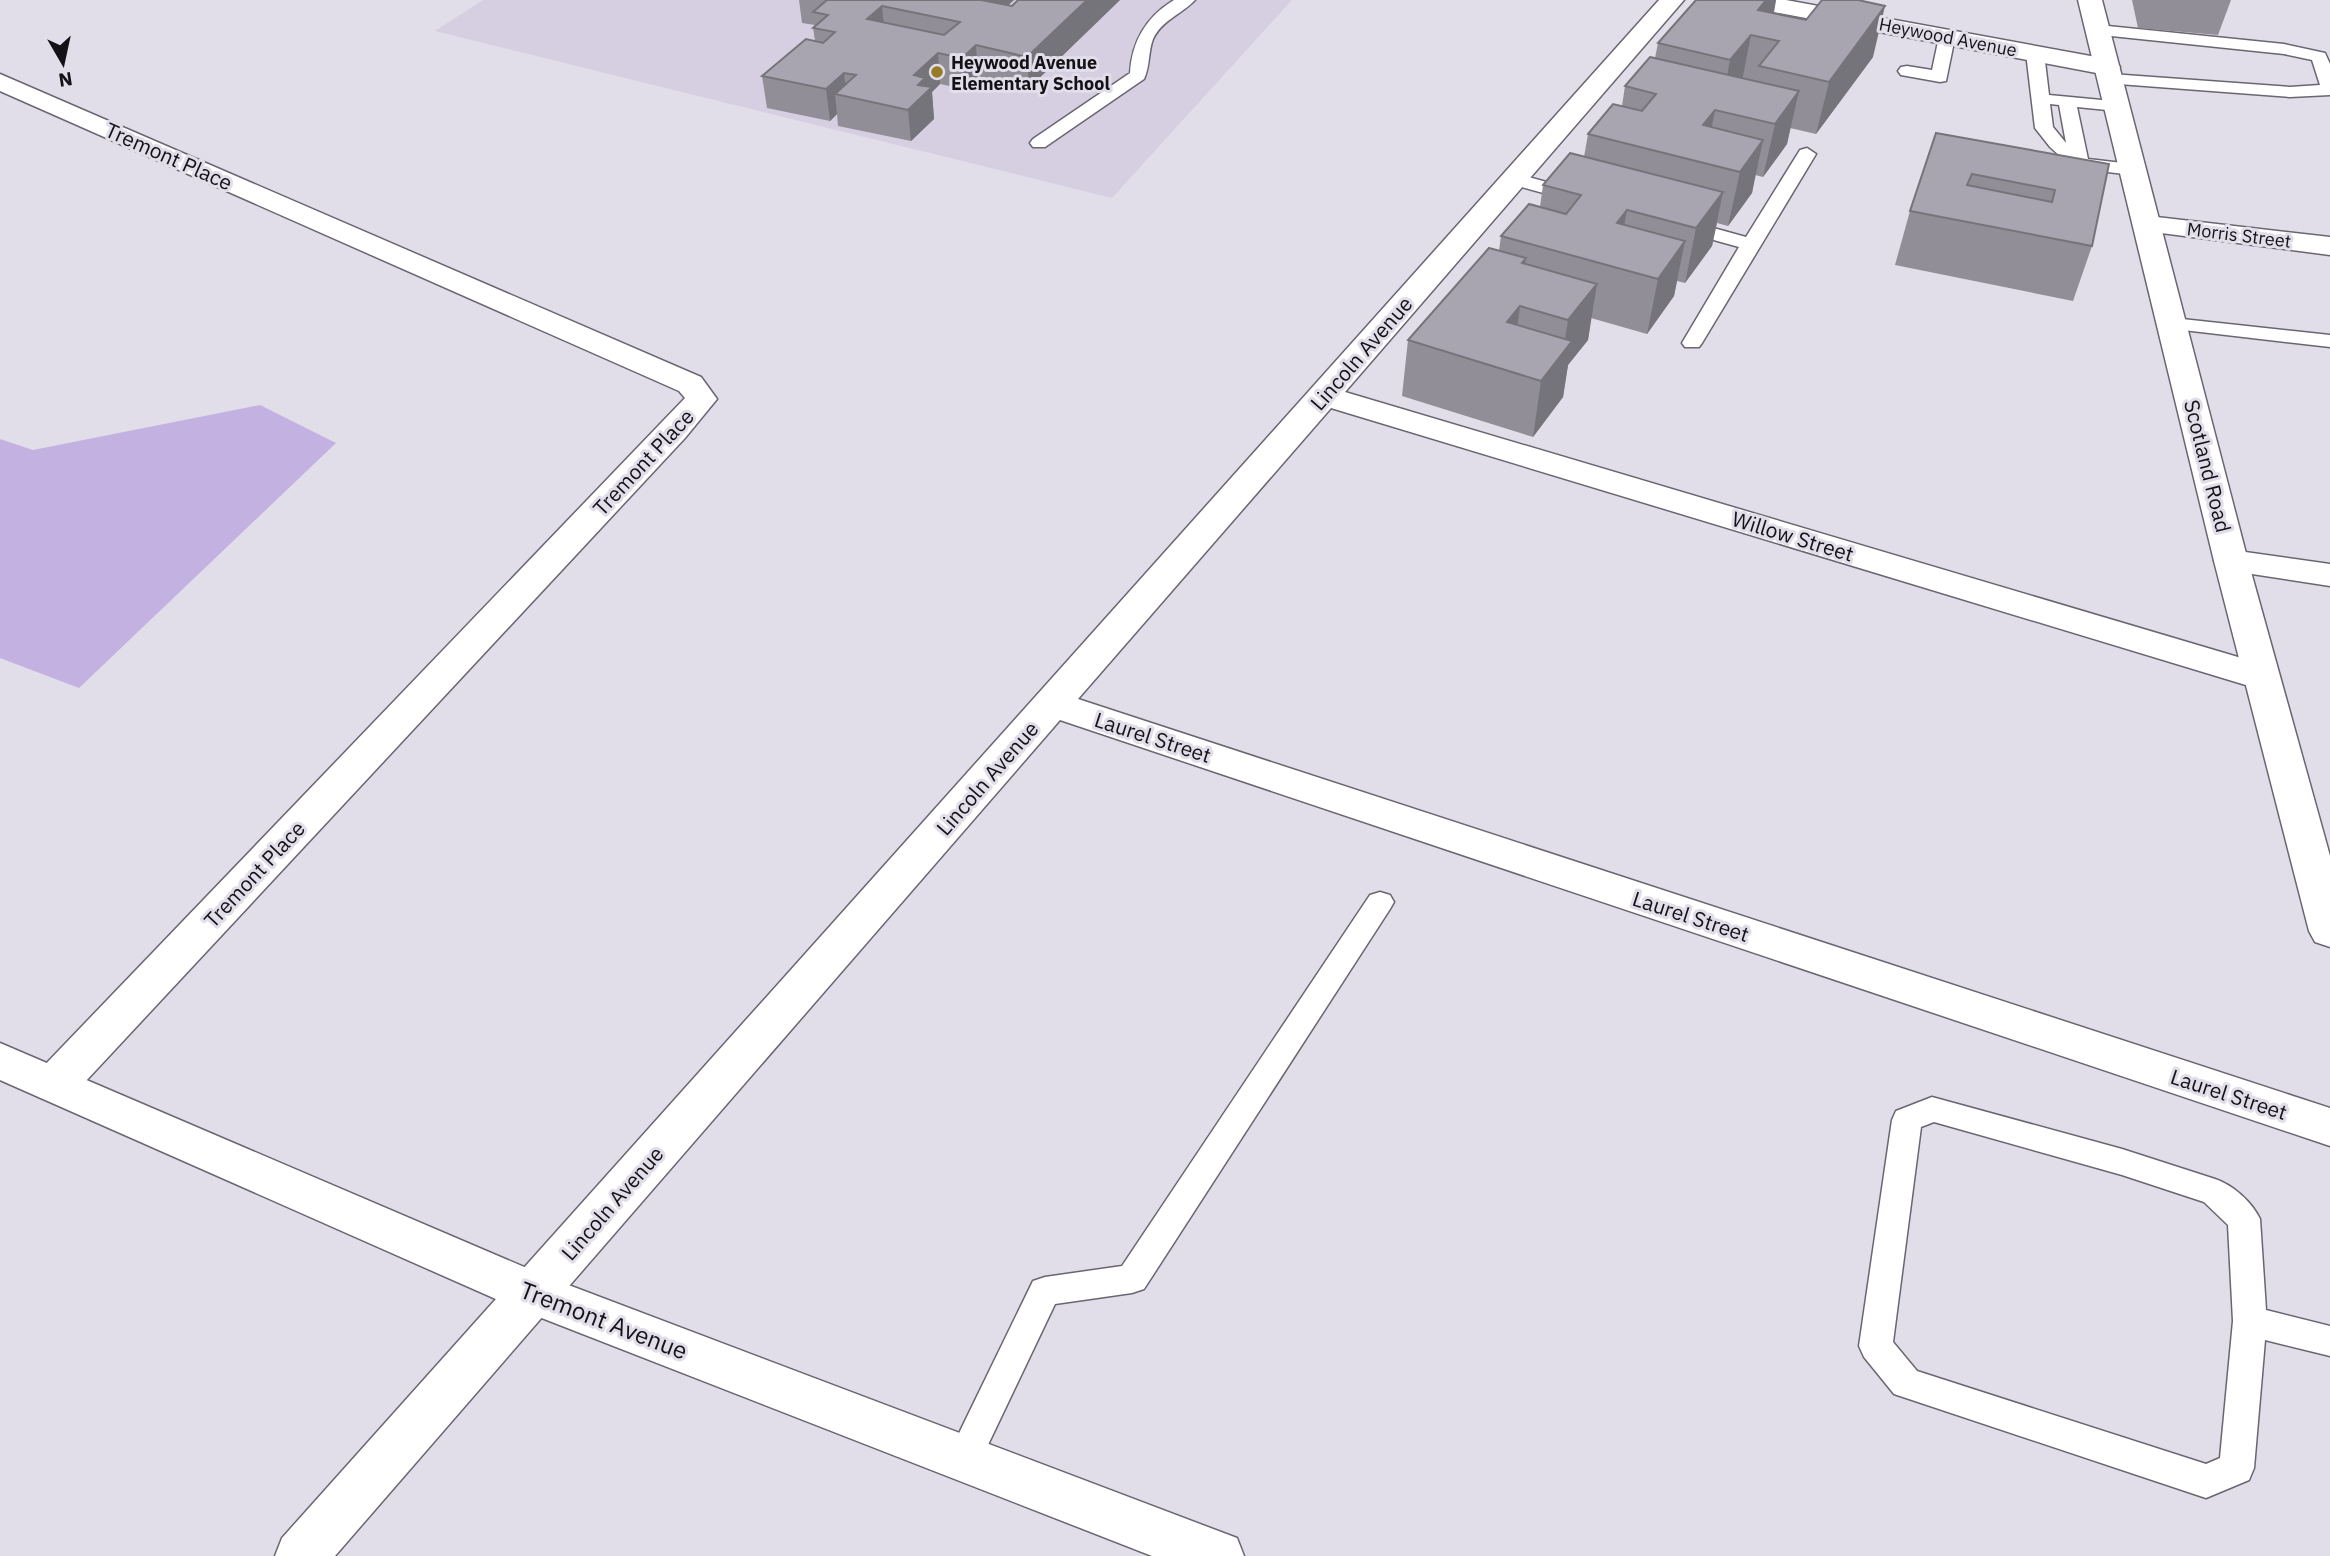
<svg xmlns="http://www.w3.org/2000/svg" width="2330" height="1556" font-family="'IBM Plex Sans',sans-serif">
<rect width="100%" height="100%" fill="#e1dde9"/>
<path fill="#d6cfe2" d="M483,0H1292L1112,198L435,31Z"/>
<path fill="#c3b2e1" d="M260,405L336,443L79,688L0,658V439L33,450Z"/>
<g fill="none" stroke-linecap="round" stroke-linejoin="round">
<defs>
<path id="service" d="M1174,0H1195C1182,14 1162,20 1153,39C1148,52 1150,67 1144,79L1045,147H1033L1030,143L1033,139L1130,73C1132,41 1146,17 1174,0Z
M2098,25L2284,44L2325,53L2330,64V95L2290,97L2105,83L2102,79L2105,75L2111,74L2290,87L2320,85L2312,60L2284,54L2092,34L2090,30L2092,26Z
M1947,32L1955,37L1946,81L1940,82L1901,75L1898,71L1901,67L1907,66L1932,70L1939,37Z
M2035,48L2044,53L2049,95L2123,102L2126,106L2117,111L2077,107L2088,159L2140,165L2142,169L2140,173L2133,175L2073,168L2050,147L2035,128L2026,53ZM2050,104L2059,105L2066,143L2053,127Z
M1807,148L1816,154L1702,343L1699,347H1685L1682,343L1739,247L1674,229L1671,225L1681,219L1746,237L1800,150Z
M1514,173L1583,192L1585,196L1576,202L1507,183L1505,179Z
M2173,318L2330,335V347L2166,328L2163,324L2166,320Z
M1380,892L1390,895L1394,902L1390,909L1144,1289L1132,1293L1055,1304L976,1470L964,1474L952,1470L947,1458L1033,1281L1045,1277L1122,1266L1370,895Z
M1932,1097L2122,1149L2215,1179C2233,1185 2252,1202 2260,1219L2266,1310L2330,1326V1356L2265,1340L2254,1468L2249,1480L2206,1498L1894,1394L1864,1357L1859,1346L1892,1120L1896,1111ZM1934,1122L2122,1175L2204,1202L2228,1225L2233,1321L2220,1458L2206,1464L1917,1371L1893,1342L1921,1127Z"/>
<path id="minor" d="M1659,0H1684L1345,392L2275,668L2280,677L2275,686L2262,689L2249,686L1331,408L1078,699L2330,1108V1146L1060,720L335,1556H275L282,1538Z
M1735,0H1786L2107,59L2116,62L2120,67L2116,72L2107,75L1747,7L1738,5Z
M0,74L701,377L717,399L685,438L71,1097L55,1102L39,1097L33,1084L39,1071L685,398L679,391L0,91Z
M2148,216L2330,237V255L2138,230L2134,224L2138,218Z
M2231,550L2330,564V586L2219,569L2214,561L2219,553Z"/>
<path id="tertiary" d="M0,1043L550,1278L1237,1538L1244,1556H1152L516,1308L0,1080Z"/>
<path id="secondary" d="M2078,0H2102L2248,561L2330,856V947L2315,942L2309,931L2214,561Z"/>
</defs>
<use href="#service" stroke="#6a6671" stroke-width="3"/>
<use href="#minor" stroke="#6a6671" stroke-width="3"/>
<use href="#tertiary" stroke="#6a6671" stroke-width="3"/>
<use href="#secondary" stroke="#6a6671" stroke-width="3"/>
<use href="#service" fill="#fff" fill-rule="evenodd"/>
<use href="#minor" fill="#fff" fill-rule="evenodd"/>
<use href="#tertiary" fill="#fff" fill-rule="evenodd"/>
<use href="#secondary" fill="#fff" fill-rule="evenodd"/>
</g>
<path fill="#918e97" d="M799,0H1014L1008,5L1012,6L1120,0L1029,88L978,76L964,89L940,84L932,92L934,119L911,141L838,126L837,114L830,121L767,108L762,76L815,41L813,28L815,25L802,23Z
M1696,0H1776L1774,13L1873,57L1816,134L1790,128L1787,144L1763,177L1755,175L1752,193L1728,226L1717,223L1712,246L1685,283L1677,281L1674,296L1647,334L1591,318L1588,340L1568,365L1563,397L1533,437L1402,396L1408,340L1499,251L1501,236L1540,207L1543,185L1584,157L1588,134L1622,106L1625,86L1655,58L1658,43Z
M2132,0H2231L2218,35L2138,28Z
M1936,133L2109,164L2092,246L2073,301L1895,265L1910,211Z"/>
<path fill="#76747b" d="M979,0H1014L981,30Z
M1087,0H1120L1029,88L1027,57Z
M1766,0H1776L1769,34L1758,10Z
M882,6L885,37L867,19Z
M1885,6L1873,57L1816,134L1829,82Z
M1751,35L1741,86L1720,112L1730,60Z
M976,45L978,76L964,89L962,58Z
M938,53L940,84L932,92L934,119L911,141L908,110L914,75Z
M844,73L847,97L835,94L837,114L830,121L826,89Z
M1799,91L1787,144L1763,177L1775,124Z
M1715,110L1705,163L1703,125Z
M1763,140L1752,193L1728,226L1740,172Z
M1723,192L1712,246L1685,283L1696,228Z
M1627,210L1617,265V223Z
M1685,241L1674,296L1647,334L1658,279Z
M1526,258L1519,307L1520,306L1513,362L1507,322L1522,263Z
M1597,284L1588,340L1568,365L1563,397L1533,437L1541,381L1563,353L1568,320Z"/>
<path fill="#a9a5b0" stroke="#76747b" stroke-width="2" fill-rule="evenodd" d="M827,0H981L1012,6L1018,0H1087L1027,57L976,45L962,58L938,53L914,75L925,78L918,85L932,87L908,110L835,94L856,75L844,73L826,89L762,76L806,39L823,43L835,32L813,28L828,15L813,12ZM882,6L960,22L944,35L867,19Z
M1696,0H1766L1758,10L1806,20L1822,0H1858L1885,6L1829,82L1759,66L1779,41L1751,35L1730,60L1658,43Z
M1650,57L1799,91L1775,124L1715,110L1703,125L1763,140L1740,172L1588,134L1613,104L1642,111L1656,94L1625,86Z
M1936,133L2109,164L2092,246L1910,211ZM1972,174L2055,190L2052,202L1967,185Z
M1570,153L1723,192L1696,228L1627,210L1617,223L1685,241L1658,279L1501,236L1529,204L1566,214L1581,195L1543,185Z
M1489,248L1526,258L1522,263L1597,284L1568,320L1520,306L1507,322L1572,341L1541,381L1408,340Z"/>
<circle fill="#967c24" stroke="#e1dde9" stroke-width="2.5" cx="937" cy="72" r="7"/>
<g text-anchor="middle" dominant-baseline="central" stroke-width="6" stroke-linejoin="round" paint-order="stroke">
<g font-size="18" fill="#141216" stroke="#e1dde9">
<text transform="translate(1948 37) rotate(11)">Heywood Avenue</text>
<text transform="translate(2239 235) rotate(7)">Morris Street</text>
</g>
<g font-size="18" font-weight="bold" fill="#141216" stroke="#e1dde9" text-anchor="start">
<text x="951" y="62">Heywood Avenue<tspan x="951" dy="21">Elementary School</tspan></text>
</g>
<g font-size="21" fill="#141216" stroke="#e1dde9">
<text transform="translate(169 156) rotate(24)">Tremont Place</text>
<text transform="translate(1361 353) rotate(-49)">Lincoln Avenue</text>
<text transform="translate(643 462) rotate(-47)">Tremont Place</text>
<text transform="translate(2208 466) rotate(76)">Scotland Road</text>
<text transform="translate(1793 536) rotate(17)">Willow Street</text>
<text transform="translate(1153 737) rotate(18)">Laurel Street</text>
<text transform="translate(987 778) rotate(-49)">Lincoln Avenue</text>
<text transform="translate(254 874) rotate(-47)">Tremont Place</text>
<text transform="translate(1691 916) rotate(18)">Laurel Street</text>
<text transform="translate(2229 1094) rotate(18)">Laurel Street</text>
<text transform="translate(612 1203) rotate(-49)">Lincoln Avenue</text>
</g>
<g font-size="24" fill="#141216" stroke="#e1dde9">
<text transform="translate(604 1320) rotate(21)">Tremont Avenue</text>
</g>
</g>
<g transform="translate(63 63) rotate(171)" stroke="#e1dde9" stroke-width="5" paint-order="stroke">
<path d="M0-5L12 26L0 18L-12 26Z" fill="#141216"/>
<text y="-10" font-size="19" font-weight="bold" text-anchor="middle" fill="#141216">N</text>
</g>
</svg>
